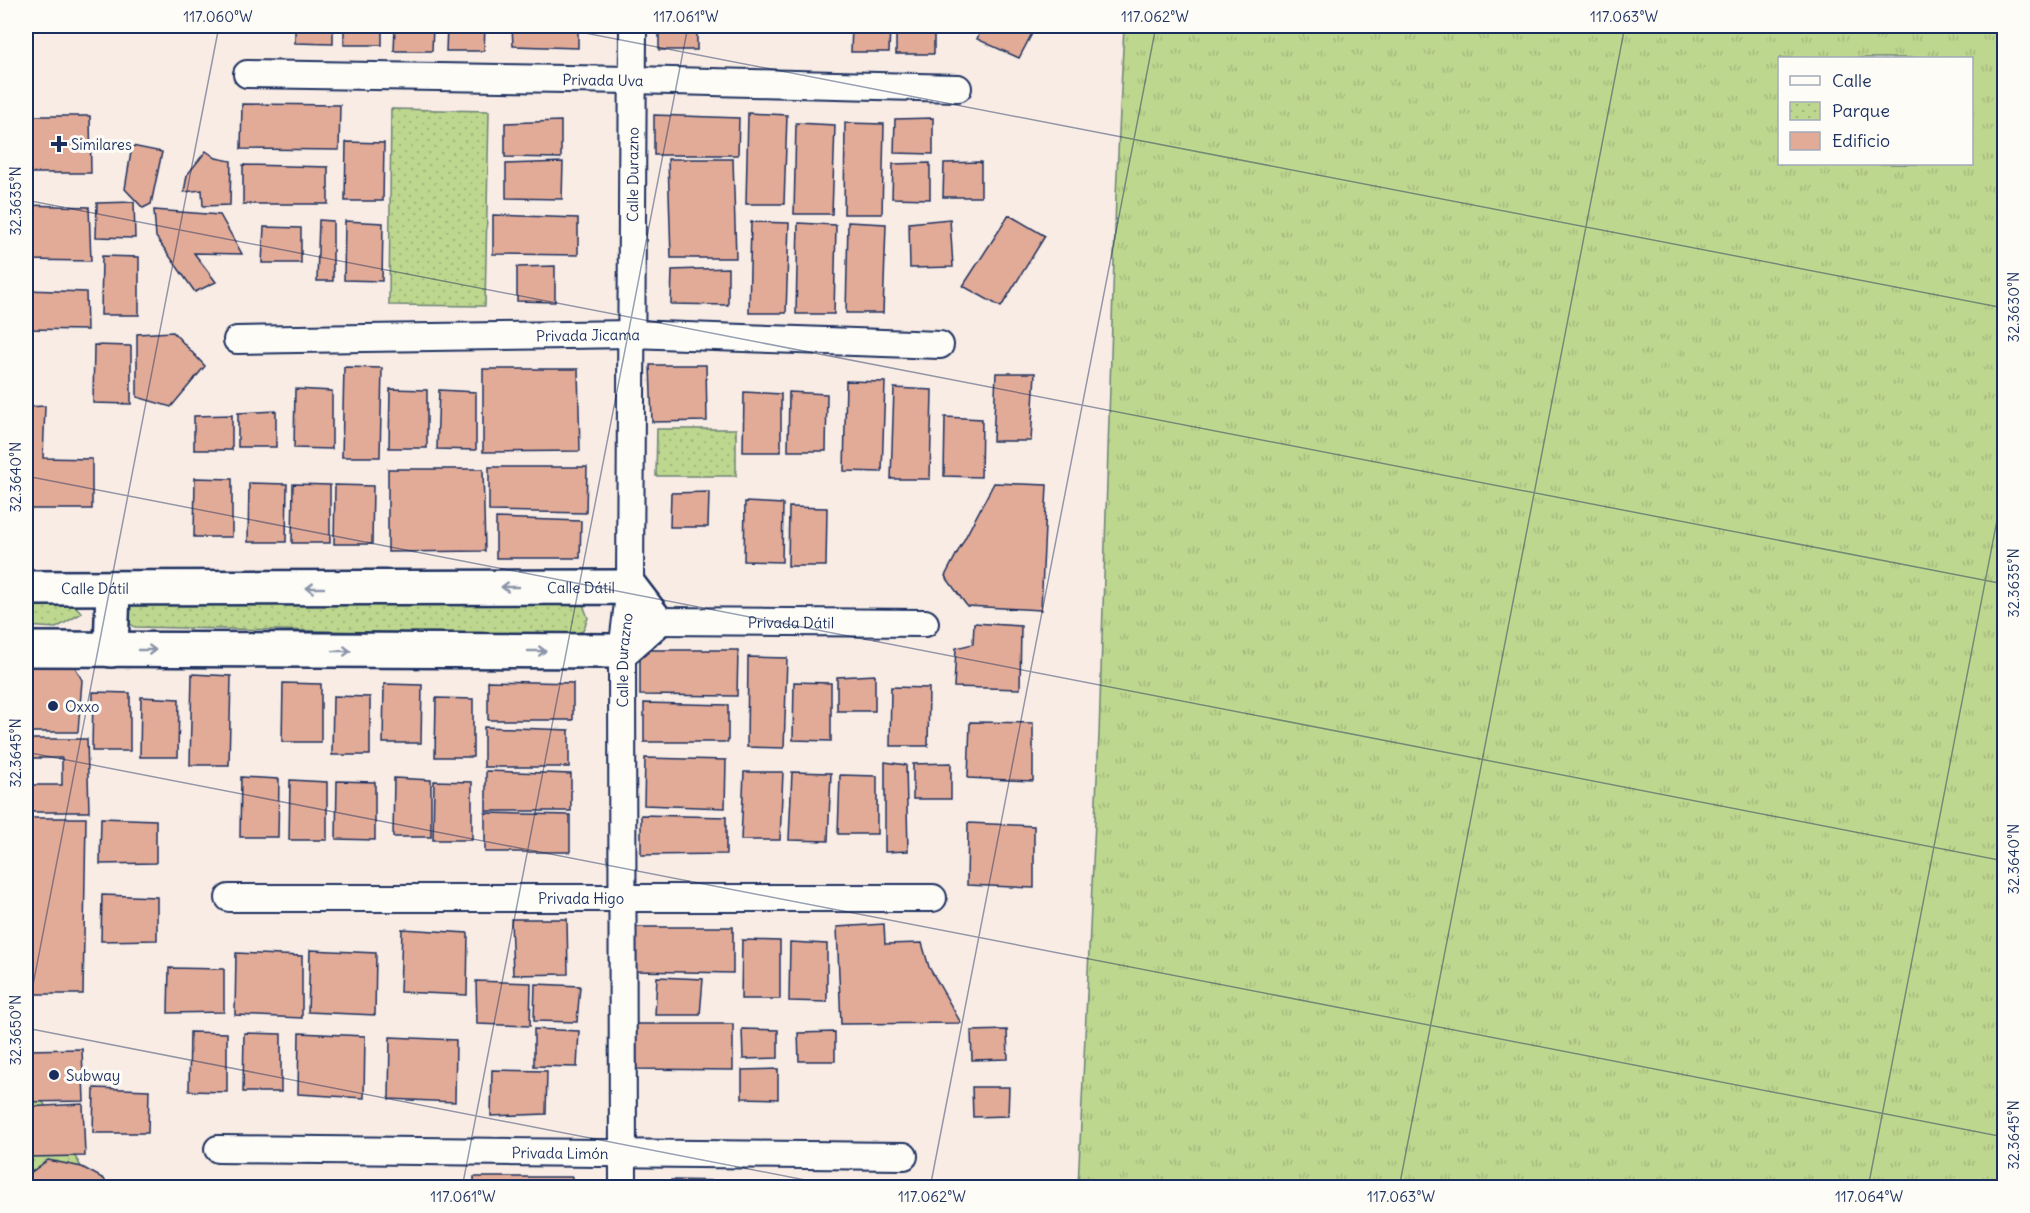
<svg xmlns="http://www.w3.org/2000/svg" width="2030" height="1213" font-family="Delius,sans-serif">
<defs>
<pattern id="grass-tufts" width="24" height="20" patternUnits="userSpaceOnUse" patternTransform="scale(1.5)"><rect width="24" height="20" fill="#bed78e"/><path d="M3 7l-1-3M5 7V3M7 7l1-3M15 17l-1-3M17 17v-4M19 17l1-3" fill="none" stroke="#a3b97d"/></pattern>
<pattern id="park-dots" width="8" height="8" patternUnits="userSpaceOnUse" patternTransform="scale(1.5)"><rect width="8" height="8" fill="#bed78e"/><path d="M2 2h.1M6 6h.1" fill="none" stroke="#a3b97d" stroke-width="1.8" stroke-linecap="round"/></pattern>
</defs>
<rect width="100%" height="100%" fill="#f8ece4"/>
<filter id="ink" filterUnits="userSpaceOnUse"><feTurbulence type="fractalNoise" baseFrequency=".0167" numOctaves="2"/><feDisplacementMap in="SourceGraphic" scale="12" xChannelSelector="R" yChannelSelector="G"/><feConvolveMatrix kernelMatrix="1 2 1 2 8 2 1 2 1" color-interpolation-filters="sRGB"/></filter>
<g filter="url(#ink)">
<path fill="url(#grass-tufts)" stroke="#6c8376" stroke-width="1.5" fill-rule="evenodd" d="M1124,26H2004V1187H1078L1099,735L1116,196ZM1780,58H1972V164H1780Z"/>
<path fill="url(#park-dots)" stroke="#6c8376" stroke-width="1.5" d="M391,109L489,111L485,306L389,305Z
M657,429H736V476H656Z
M128,589L582,602L588,618L583,631L567,636L135,627L119,616Z
M26,592L72,603L82,613L56,628L26,626Z
M26,1073L93,1187H26Z"/>
<path fill="#e2ab97" stroke="#1b2f5e" stroke-width="1.5" d="M295,26H333V44L295,43Z
M344,26H382V45H344Z
M395,26H433L432,51H394Z
M447,26H485L484,51H446Z
M512,26H578V48L513,46Z
M659,26H697V50H659Z
M746,26H844V30L746,29Z
M852,26H890L889,52H851Z
M896,26H934V54H896Z
M983,26H1036L1019,58L977,39Z
M242,104L340,105L339,150L241,149Z
M748,113L787,115L784,204H746Z
M654,115L739,118L738,155H654Z
M26,116H90L91,173H27Z
M933,118V154L894,153L895,119Z
M561,121V158L505,157V123Z
M796,123L835,125L832,214H794Z
M845,123L884,124L882,214H844Z
M346,142L384,143L383,201H345Z
M132,146L162,152L151,204L143,208L125,189Z
M206,151L216,158L231,161L230,205L203,206L202,190L184,192L187,175Z
M668,159H733L736,258H671Z
M563,162L562,199L506,198V164Z
M981,162V197H943L944,163Z
M930,163V199L892,198L893,164Z
M243,165L328,167V204H243Z
M134,202L135,238L96,237L97,203Z
M26,205L89,207L91,261L26,260Z
M154,210L220,215L242,254L194,253L216,282L195,292L156,237Z
M493,215L578,218V255L493,254Z
M1009,215L1045,236L1001,307L963,286Z
M950,219L953,267L910,268L909,223Z
M319,220L333,221V281H317Z
M345,221L383,223L382,281L344,280Z
M751,222L789,223L786,313H749Z
M848,222L886,224L883,313H846Z
M798,223L836,225L834,314H796Z
M264,227L301,228V263H262Z
M102,256L139,257V315H101Z
M555,266V302L517,301V267Z
M728,268V305L671,304L672,270Z
M26,290L86,292L87,330L26,329Z
M173,332L205,366L171,407L137,397V334Z
M94,345L131,346V404L93,403Z
M650,365H706L707,421L652,422Z
M344,367L382,368L380,457H342Z
M483,369H578L580,451L483,452Z
M996,373H1035L1031,441H993Z
M846,381L885,382L882,472L844,471Z
M894,388L932,390L930,479H891Z
M295,389L332,391V449L294,448Z
M390,389L427,390V448H389Z
M439,390L476,392V450L437,449Z
M744,392L781,394V452H743Z
M789,392L827,394L826,451H788Z
M45,406L43,458L92,459V509H26V407Z
M276,411V447H238V413Z
M232,415V450H194V416Z
M945,417L982,419L981,477L944,476Z
M489,467H587L586,513L489,511Z
M388,469H483L485,551L388,552Z
M195,478L232,479V537H194Z
M249,483L287,484L286,542H248Z
M994,483L1047,485L1041,610L967,606L945,576Z
M293,484L330,485V543H292Z
M335,485L373,486L372,544H334Z
M709,492L708,527H670L671,493Z
M745,502L783,504L782,562L744,561Z
M789,507L827,508L826,566H788Z
M496,518L581,521L580,558H496Z
M974,623L1021,626L1020,689L954,687L956,648L973,644Z
M640,650H738L737,696L640,695Z
M748,657L787,658L784,748L747,747Z
M26,663L74,665L82,680L78,732H26Z
M192,674L231,676L229,765H190Z
M875,675V711H837V677Z
M488,681L573,683V720H488Z
M794,682L831,683V741L793,740Z
M283,683L321,684V742H282Z
M384,684L422,685L421,743H383Z
M891,687L929,688L928,746H890Z
M93,692L130,693V751H92Z
M333,696L370,697V755H332Z
M141,697L179,699L178,757H140Z
M436,698L473,699V757H435Z
M644,703L728,705V742H644Z
M970,722L1033,723V781L968,778Z
M484,727L569,730V767H484Z
M26,739H87L89,812H26V785H62V758H26Z
M645,758L726,760L725,808L644,805Z
M885,762L906,765L908,851L885,852Z
M951,763V799H913V764Z
M486,771L571,774V811H486Z
M744,772H783L780,840H741Z
M792,772L831,773L828,841L789,840Z
M840,775L877,776V834H838Z
M241,777L279,779L278,837H240Z
M394,778L431,780V837H393Z
M290,780L327,782V840H289Z
M337,781L375,782V840L336,839Z
M434,781L472,782V840H433Z
M485,813L570,815V852H485Z
M641,815L726,817V854L641,855Z
M26,818H86L83,994H26Z
M101,818L156,820V863L100,864Z
M968,823L1034,826V888L967,885Z
M102,895L157,897V940L101,941Z
M511,919H567L568,974L513,975Z
M884,924L885,944L922,943L929,967L961,1023L841,1024L837,927Z
M636,927H733V973L635,971Z
M402,929L468,933L467,995L400,992Z
M742,940L780,941V999H741Z
M790,942L827,944V1002L789,1001Z
M310,950L376,953L375,1015L308,1012Z
M236,953L302,956V1018L235,1015Z
M169,968L224,969V1012L168,1013Z
M657,977L703,979L700,1015H655Z
M476,981L531,983L530,1026L477,1024Z
M535,984L580,986L577,1022L534,1021Z
M636,1024H733V1070L635,1069Z
M534,1029L579,1031L577,1067L534,1066Z
M742,1029L778,1030V1058L743,1059Z
M1007,1030L1008,1059L972,1060L971,1031Z
M190,1032L227,1033V1092L189,1091Z
M835,1032V1061H799L798,1033Z
M244,1033L281,1034V1092H243Z
M299,1033L365,1036L364,1098L298,1094Z
M390,1037L456,1040L455,1102L389,1099Z
M82,1049L84,1101L26,1102V1050Z
M778,1069V1099L742,1098V1070Z
M492,1070L547,1071L546,1114L491,1116Z
M972,1087H1009L1008,1116L973,1117Z
M94,1088L149,1090L148,1133H93Z
M83,1104L85,1156L26,1157V1107Z
M48,1160L82,1167L104,1179L109,1188H26V1176Z
M474,1177H572L571,1188H474Z
M671,1180L726,1181V1188H671Z"/>
<g fill="none" stroke-linecap="round" stroke-linejoin="round">
<defs>
<g id="street">
<path id="s1" d="M247,74L633,80L958,88"/>
<path id="s2" d="M237,340L631,334L940,345"/>
<path id="s3" d="M656,621L925,623"/>
<path id="s4" d="M229,898H933"/>
<path id="s5" d="M218,1149L904,1156"/>
<path id="s6" d="M623,1188L622,651L630,587L633,26"/>
</g>
<g id="secondary">
<path id="s7" d="M26,588L630,587L656,621L622,651L26,649"/>
<path d="M111,650L113,588"/>
</g>
</defs>
<use href="#street" stroke="#1b2f5e" stroke-width="30"/>
<use href="#secondary" stroke="#1b2f5e" stroke-width="38"/>
<use href="#street" stroke="#fdfcf7" stroke-width="26"/>
<use href="#secondary" stroke="#fdfcf7" stroke-width="33"/>
</g>
<defs><path id="oneway-shaft" d="M-6 0H5M1.5-3L5.5 0L1.5 3" fill="none" stroke-width="1.6" stroke-linecap="round" stroke-linejoin="round" transform="scale(1.5)"/></defs>
<g stroke="#8c96aa">
<use href="#oneway-shaft" transform="translate(510 587) rotate(180)"/>
<use href="#oneway-shaft" transform="translate(315 588) rotate(180)"/>
<use href="#oneway-shaft" transform="translate(147 650)"/>
<use href="#oneway-shaft" transform="translate(342 651)"/>
<use href="#oneway-shaft" transform="translate(537 651)"/>
</g>
</g>
<path fill="none" stroke="#1b2f5e" stroke-width="1.5" stroke-opacity="0.45" d="M549,26L2004,308M1970,26L2004,32M26,200L2004,584M26,476L2004,861M26,752L2004,1137M26,1021L219,26M26,1028L846,1188M462,1188L688,26M930,1188L1156,26M1399,1188L1625,26M1868,1188L2004,484"/>
<g fill="#1b2f5e" stroke="#fdfcf7" stroke-width="2">
<path d="M56 135h6v6h6v6h-6v6h-6v-6h-6v-6h6z"/>
<circle cx="53" cy="706" r="6"/>
<circle cx="54" cy="1075" r="6"/>
</g>
<g text-anchor="middle" dominant-baseline="central" stroke-width="6" stroke-linejoin="round" paint-order="stroke">
<g font-size="15" fill="#1b2f5e" stroke="#fdfcf7">
<text stroke="none"><textPath href="#s1" startOffset="356">Privada Uva</textPath></text>
<text stroke="none"><textPath href="#s6" startOffset="1014">Calle Durazno</textPath></text>
<text stroke="none"><textPath href="#s2" startOffset="351">Privada Jicama</textPath></text>
<text stroke="none"><textPath href="#s7" startOffset="555">Calle Dátil</textPath></text>
<text stroke="none"><textPath href="#s7" startOffset="69">Calle Dátil</textPath></text>
<text stroke="none"><textPath href="#s3" startOffset="135">Privada Dátil</textPath></text>
<text stroke="none"><textPath href="#s6" startOffset="528">Calle Durazno</textPath></text>
<text stroke="none"><textPath href="#s4" startOffset="352">Privada Higo</textPath></text>
<text stroke="none"><textPath href="#s5" startOffset="342">Privada Limón</textPath></text>
</g>
<g font-size="15" fill="#1b2f5e" stroke="#fdfcf7" text-anchor="start">
<text x="71" y="144">Similares</text>
<text x="65" y="706">Oxxo</text>
<text x="66" y="1075">Subway</text>
</g>
</g>
<rect width="2030" height="1213" fill="none" stroke="#fdfcf7" stroke-width="66"/>
<rect x="1778" y="57" width="195" height="108" fill="#fdfcf7" stroke="#a3aaba" stroke-width="1.5"/>
<rect x="1790" y="76" width="30" height="9" fill="#fdfcf7" stroke="#a3aaba" stroke-width="1.5"/>
<text x="1832" y="87" font-size="18" fill="#1b2f5e">Calle</text>
<rect x="1790" y="102" width="30" height="18" fill="url(#park-dots)" stroke="#a3aaba" stroke-width="1.5"/>
<text x="1832" y="117" font-size="18" fill="#1b2f5e">Parque</text>
<rect x="1790" y="132" width="30" height="18" fill="#e2ab97" stroke="#a3aaba" stroke-width="1.5"/>
<text x="1832" y="147" font-size="18" fill="#1b2f5e">Edificio</text>
<rect x="33" y="33" width="1964" height="1147" fill="none" stroke="#1b2f5e" stroke-width="2"/>
<g font-size="15" text-anchor="middle" fill="#1b2f5e">
<text x="218" y="22">117.060°W</text>
<text x="686" y="22">117.061°W</text>
<text x="1155" y="22">117.062°W</text>
<text x="1624" y="22">117.063°W</text>
<text transform="translate(16 201) rotate(-90)" y="5">32.3635°N</text>
<text transform="translate(2014 307) rotate(-90)" y="5">32.3630°N</text>
<text transform="translate(16 477) rotate(-90)" y="5">32.3640°N</text>
<text transform="translate(2014 583) rotate(-90)" y="5">32.3635°N</text>
<text transform="translate(16 753) rotate(-90)" y="5">32.3645°N</text>
<text transform="translate(2014 859) rotate(-90)" y="5">32.3640°N</text>
<text transform="translate(16 1030) rotate(-90)" y="5">32.3650°N</text>
<text transform="translate(2014 1135) rotate(-90)" y="5">32.3645°N</text>
<text x="463" y="1202">117.061°W</text>
<text x="932" y="1202">117.062°W</text>
<text x="1401" y="1202">117.063°W</text>
<text x="1869" y="1202">117.064°W</text>
</g>
</svg>
